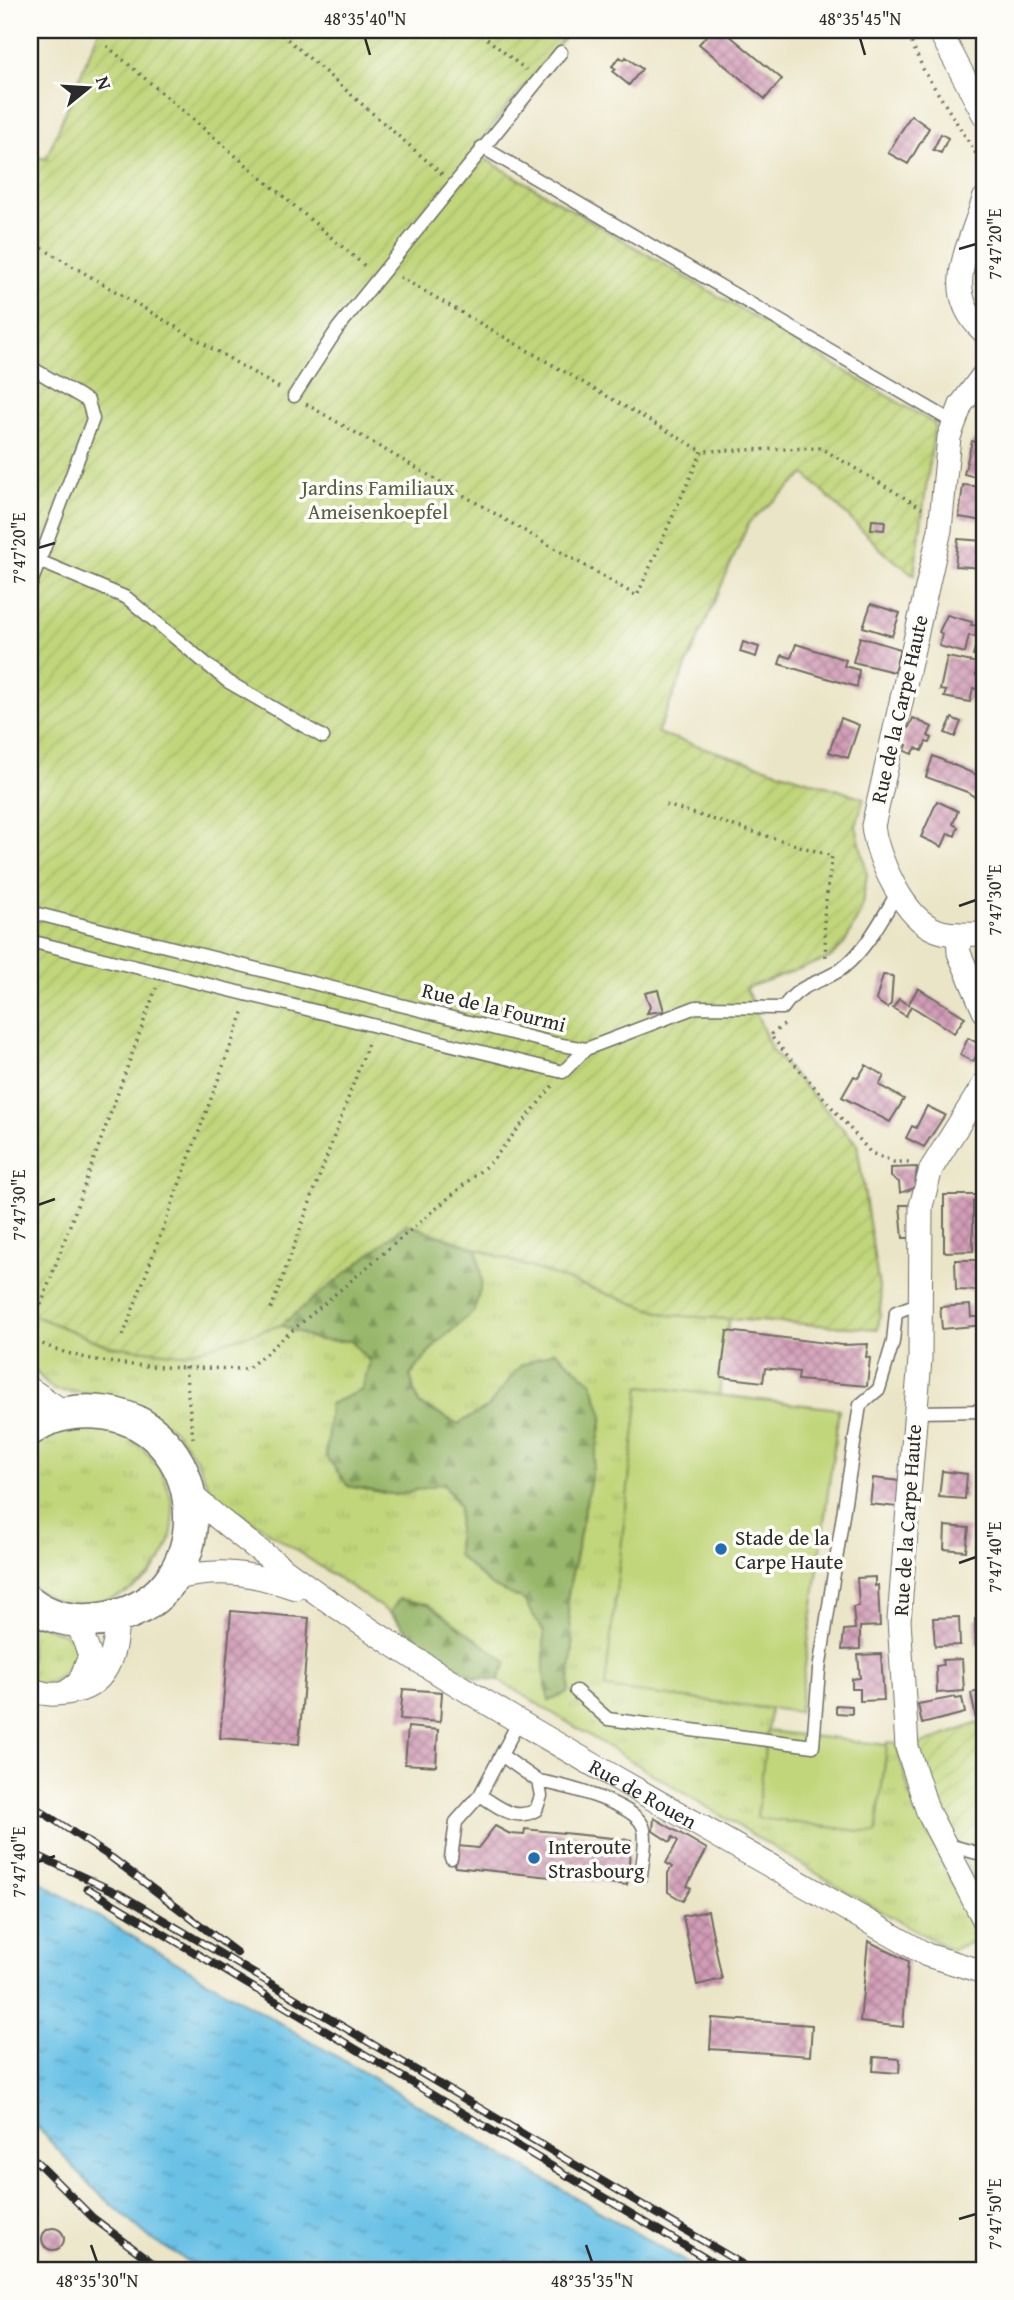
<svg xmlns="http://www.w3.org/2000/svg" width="1014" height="2300" font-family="'Gentium Book Plus',serif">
<defs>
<pattern id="grass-tufts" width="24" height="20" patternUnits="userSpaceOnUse" patternTransform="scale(1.75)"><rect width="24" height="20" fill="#c1d67a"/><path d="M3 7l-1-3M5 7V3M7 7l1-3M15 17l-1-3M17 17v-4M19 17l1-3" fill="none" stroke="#a6b86a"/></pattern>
<pattern id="forest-firs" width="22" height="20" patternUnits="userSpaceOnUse" patternTransform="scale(1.75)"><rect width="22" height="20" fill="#98b76a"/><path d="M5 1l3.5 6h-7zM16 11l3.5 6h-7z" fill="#7c9557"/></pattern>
<pattern id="garden-furrows" width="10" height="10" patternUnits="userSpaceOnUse" patternTransform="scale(1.75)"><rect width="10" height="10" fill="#c1d67a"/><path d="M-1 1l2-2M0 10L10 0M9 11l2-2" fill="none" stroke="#a6b86a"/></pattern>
<pattern id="water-ripples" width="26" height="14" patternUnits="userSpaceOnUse" patternTransform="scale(1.75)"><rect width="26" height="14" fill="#69c1e6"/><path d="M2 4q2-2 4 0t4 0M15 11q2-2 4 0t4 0" fill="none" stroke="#579dbb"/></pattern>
<pattern id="building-cross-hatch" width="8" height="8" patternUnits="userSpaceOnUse" patternTransform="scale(1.75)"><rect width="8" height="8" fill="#d19cb6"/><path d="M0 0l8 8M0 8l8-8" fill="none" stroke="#aa7f94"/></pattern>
</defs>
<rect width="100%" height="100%" fill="#fdfcf7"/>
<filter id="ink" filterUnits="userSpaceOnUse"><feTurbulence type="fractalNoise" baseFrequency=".0143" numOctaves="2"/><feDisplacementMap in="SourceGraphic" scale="14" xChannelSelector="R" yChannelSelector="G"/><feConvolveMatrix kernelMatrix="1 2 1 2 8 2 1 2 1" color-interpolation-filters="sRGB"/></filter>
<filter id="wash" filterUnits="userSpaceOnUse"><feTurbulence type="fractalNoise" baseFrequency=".00686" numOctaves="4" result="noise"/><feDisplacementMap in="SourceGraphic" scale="28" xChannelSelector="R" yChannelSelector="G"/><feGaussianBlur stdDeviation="1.57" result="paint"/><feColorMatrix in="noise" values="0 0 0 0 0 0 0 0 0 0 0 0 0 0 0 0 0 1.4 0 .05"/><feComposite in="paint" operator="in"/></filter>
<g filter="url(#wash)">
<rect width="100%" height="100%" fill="#ebe5c7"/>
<path fill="url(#grass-tufts)" stroke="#768052" stroke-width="2" d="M477,1249L668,1315L729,1319L719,1395L640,1386L605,1688L770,1709L757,1818L876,1833L887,1745V1742L896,1743L911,1798L972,1924L975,1941L951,1950L847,1892L498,1680L507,1663L399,1599L390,1613L212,1494L195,1457L175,1431L152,1414L100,1395L54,1390L30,1366V1314L108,1346L183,1354L281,1325L317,1340L351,1341L370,1362L362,1390L326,1456L348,1486L396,1495L443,1483L459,1507L457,1555L492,1586L524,1600L544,1632V1674L549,1701L568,1692L573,1647L567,1599L603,1416L521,1366L488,1407L458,1424L419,1404L410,1376L435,1345L474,1310L482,1282Z
M80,1425C92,1427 106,1428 118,1432C131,1437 146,1450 155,1462C191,1514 172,1579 110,1599C92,1605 71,1607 52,1599C45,1596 37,1590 30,1585V1444L53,1431Z
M30,1620L71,1637L77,1649C70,1670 54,1689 30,1683Z"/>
<path fill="url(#forest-firs)" stroke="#62714a" stroke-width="2" d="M407,1224L477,1249L482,1282L474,1311L435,1345L410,1376L419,1404L458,1424L488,1407L520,1366L555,1351L592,1382L603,1416L567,1599L573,1647L568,1692L549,1701L544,1674V1632L524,1600L492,1586L457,1555L459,1507L444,1483L396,1495L348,1486L326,1456L330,1404L362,1390L370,1361L351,1341L317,1340L281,1325Z
M399,1599L428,1604L507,1662L498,1680L475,1678L417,1642L390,1613Z"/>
<path fill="url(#garden-furrows)" stroke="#768052" stroke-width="2" d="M99,30H570L472,151L935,424L914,575L886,554L805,474L749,522L657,733L864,798L856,826L867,874L861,911L845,943L830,958L746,988L772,1051L857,1144L881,1301L878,1329L668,1315L407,1224L281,1325L183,1354L109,1346L30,1314V156L46,159Z
M984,1721V1899L938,1809L916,1746Z"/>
<path fill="#c1d67a" stroke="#768052" stroke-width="2" d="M640,1386L839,1409L799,1712L605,1688Z
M767,1731L887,1745L876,1833L757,1818Z"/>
<path fill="url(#water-ripples)" stroke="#4a7688" stroke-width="2" d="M30,1876L699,2270H202L151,2239L92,2187L30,2119Z"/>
<g id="blocks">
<path fill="url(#building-cross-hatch)" d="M712,30H723L782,79L765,99L699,44Z
M620,57L624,60L626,57L642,69L629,85L613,72L616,69L612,66Z
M911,115L929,128L908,164L888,153Z
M941,134L948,138L941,153L933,150Z
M972,441L984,444V479L964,474Z
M963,485L984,487V521L959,517Z
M872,520L885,521L884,530L871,529Z
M958,539L984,541V568L955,566Z
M871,604L900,613L892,636L863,627Z
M947,615L972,622L971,625L978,626L975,637L969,635L965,653L939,646L942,634L939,632Z
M860,637L900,649L894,672L853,662Z
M977,640L984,642V658L973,656Z
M743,642L759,647L756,657L740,652Z
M796,644L846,660L844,666L859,670L857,687L779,664L782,655L791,658Z
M947,657L978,663L976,675L984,677V691L973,688L970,702L944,697L946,691L940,690Z
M841,718L859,725L848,758L829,752Z
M913,718L932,727L928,736L932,738L930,743L926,742L922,751L916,748L912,754L905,751L907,745L902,743Z
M952,718L961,722L955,737L945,733Z
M933,756L984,778L981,801L967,792L926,777Z
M937,801L958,811L953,824L958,827L955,836L948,833L942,847L921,837Z
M883,975L893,976L891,1004L887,1008L876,1000Z
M918,988L965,1017L954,1033L911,1006L906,1016L893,1008L899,999L908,1005Z
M658,990L664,1011L647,1013L650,1007L645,993Z
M968,1038L982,1045L973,1062L960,1055Z
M866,1065L884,1076L879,1085L904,1099L890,1122L842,1097L854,1076L858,1078Z
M927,1106L945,1115L924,1147L906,1138L912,1126L916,1128Z
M917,1167L915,1188L900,1193L899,1182L891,1177V1168Z
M944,1195H977V1202H973V1251L944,1252Z
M900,1205H913V1238H903Z
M955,1260H982L984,1291L956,1290Z
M970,1305L971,1317H984V1325L942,1329L940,1307Z
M727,1331L842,1345L868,1344L866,1357L870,1358L867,1386L798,1380L799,1372L765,1368L763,1382L721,1377Z
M942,1471L967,1474L965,1499L939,1497Z
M873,1478L900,1481L897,1507L870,1504Z
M945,1526L969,1528L966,1551L944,1549Z
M875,1577V1586L878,1585L880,1626L860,1627V1649L842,1650L844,1630L855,1629L853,1607L859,1606L857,1578Z
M231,1611L309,1618L299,1744L220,1738Z
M959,1617L960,1645L935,1646L933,1618Z
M975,1619H984V1643L976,1646Z
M881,1654L884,1700L860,1701V1689H852V1679L860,1678L858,1655Z
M962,1659L964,1691L937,1693L936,1666L943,1665L942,1660Z
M403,1689L442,1692L440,1722L400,1719Z
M984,1690V1717L976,1719L971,1693Z
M955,1697L956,1699L962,1698L965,1713L922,1724L918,1704Z
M836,1705L852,1706V1714L836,1713Z
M408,1727L438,1730L436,1766L405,1764Z
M654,1818L707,1849L687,1886L691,1888L683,1901L668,1892V1873L672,1867L666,1863L678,1841L673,1837L670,1842L653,1831Z
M495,1826L510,1834L524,1835L525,1829L631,1840L627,1885L455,1867L458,1846L478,1848Z
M708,1911L722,1979L697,1985L683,1916Z
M868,1941L908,1961L903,2027L860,2022Z
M712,2018L812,2025L810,2056L710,2049Z
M874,2057L900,2059L899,2073L873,2071Z
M42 2239a11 11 0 1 1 22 0a11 11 0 1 1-22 0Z"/>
</g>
</g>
<g filter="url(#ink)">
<use href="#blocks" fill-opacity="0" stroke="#6e6c62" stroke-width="2"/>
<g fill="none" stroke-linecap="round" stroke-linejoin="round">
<defs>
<path id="service" d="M482,147L953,422
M30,367L88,401L93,419L30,586
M294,396L338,328L561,52
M30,552L39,561L127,598L227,681L323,737
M30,912L556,1044L586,1049L696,1007L783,1008C802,980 821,985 844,967C868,947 882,918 898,892
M30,941L563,1072L586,1049
M916,1412L984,1411
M576,1691L608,1719L813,1746L819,1670L860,1405L879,1389L893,1342L896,1312L920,1303
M501,1755L538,1781L541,1796L536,1810C515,1822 499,1807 480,1795L518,1723
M538,1781C562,1785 633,1803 643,1826C648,1839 642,1862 641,1876
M945,1844L984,1855
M451,1858L456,1822L480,1795"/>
<g id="minor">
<path d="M939,30L984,115"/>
<path d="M984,199C969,249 940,292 984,332"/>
<path d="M984,374L961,405L949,437L940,530L873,826C877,858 904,918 936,930C950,936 969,934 984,934"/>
<path d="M958,934L959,953L984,1011"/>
<path d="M984,1084L931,1169L921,1206L920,1359L899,1620L907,1747L928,1812L984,1920"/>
<path d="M30,1389L65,1413"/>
<path id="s1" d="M190,1494C320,1607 469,1694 618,1779C721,1837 824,1896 927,1955L984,1972"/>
<path d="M172,1579C220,1568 249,1572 295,1588"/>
<path d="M30,1688C42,1695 53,1695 66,1693C108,1689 116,1653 117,1617"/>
<path d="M65,1693L79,1683L90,1656L77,1621"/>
</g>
<path id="secondary" d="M30,1429C49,1415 72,1411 95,1412C213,1418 226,1594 110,1618C82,1624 53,1620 30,1603"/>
</defs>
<use href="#service" stroke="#6e6c62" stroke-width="15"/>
<use href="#minor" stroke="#6e6c62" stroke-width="25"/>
<use href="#secondary" stroke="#6e6c62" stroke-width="36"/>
<path stroke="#6e6c62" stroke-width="3.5" stroke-dasharray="2 5" stroke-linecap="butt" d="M277,30L442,174
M476,30L526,70
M906,30L924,71L984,166
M107,46L366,267
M30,241L281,389
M400,277L702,451
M306,404L637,596L702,451L821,448L922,508
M666,805L832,856L824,916L826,960
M784,1025L770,1035L871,1153L894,1162H912
M41,1305L156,988
M271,1309L369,1041
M123,1336L244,1010
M30,1338C92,1371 177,1367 247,1369L492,1161L554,1084
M185,1367L193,1438"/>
<use href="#service" stroke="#fff" stroke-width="12"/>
<use href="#minor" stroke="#fff" stroke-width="23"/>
<use href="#secondary" stroke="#fff" stroke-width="33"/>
<defs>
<path id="rail" d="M30,1804L112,1858L237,1953
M30,1852L120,1894L752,2270
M87,1888L725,2270
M30,2155L93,2218L162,2270"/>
</defs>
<use href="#rail" stroke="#2b2b2b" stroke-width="8"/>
<use href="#rail" stroke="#fdfcf7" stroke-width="5" stroke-dasharray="16" stroke-linecap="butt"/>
</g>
</g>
<path fill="none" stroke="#2b2b2b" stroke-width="2.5" d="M365,38L370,55M860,38L865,55M959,249L976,244M38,548L55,543M959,906L976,900M38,1205L55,1199M959,1563L976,1557M38,1862L55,1856M959,2219L976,2214M91,2245L97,2262M586,2245L592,2262"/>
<g fill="#1f6fb2" stroke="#fdfcf7" stroke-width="2.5">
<circle cx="721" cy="1549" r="7"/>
<circle cx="534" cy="1858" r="7"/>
</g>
<g text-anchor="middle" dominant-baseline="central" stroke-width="7" stroke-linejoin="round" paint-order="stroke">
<g font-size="21" fill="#585e43" stroke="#fdfcf7">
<text x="378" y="487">Jardins Familiaux<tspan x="378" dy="24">Ameisenkoepfel</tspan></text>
</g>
<g font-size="21" fill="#2b2b2b" stroke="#fdfcf7">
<text transform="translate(899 709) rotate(-77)">Rue de la Carpe Haute</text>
<text transform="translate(494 1007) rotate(14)">Rue de la Fourmi</text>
<text transform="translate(907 1520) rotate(-86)">Rue de la Carpe Haute</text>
<text stroke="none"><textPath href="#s1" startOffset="544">Rue de Rouen</textPath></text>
</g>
<g font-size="21" fill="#2b2b2b" stroke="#fdfcf7" text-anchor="start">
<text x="735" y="1537">Stade de la<tspan x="735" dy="24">Carpe Haute</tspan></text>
<text x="548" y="1846">Interoute<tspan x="548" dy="24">Strasbourg</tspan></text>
</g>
</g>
<rect width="1014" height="2300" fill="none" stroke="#fdfcf7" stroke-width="77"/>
<g transform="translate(88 88) rotate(72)" stroke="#fdfcf7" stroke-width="5" paint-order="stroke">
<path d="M0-5L12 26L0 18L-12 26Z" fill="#2b2b2b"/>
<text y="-10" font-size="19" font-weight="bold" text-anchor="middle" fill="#2b2b2b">N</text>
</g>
<rect x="38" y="38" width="938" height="2224" fill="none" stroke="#2b2b2b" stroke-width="2.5"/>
<g font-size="18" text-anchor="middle" fill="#2b2b2b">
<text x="365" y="25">48°35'40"N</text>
<text x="860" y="25">48°35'45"N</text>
<text transform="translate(995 244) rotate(-90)" y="6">7°47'20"E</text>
<text transform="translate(19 548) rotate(-90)" y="6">7°47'20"E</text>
<text transform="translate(995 900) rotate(-90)" y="6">7°47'30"E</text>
<text transform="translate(19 1205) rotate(-90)" y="6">7°47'30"E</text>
<text transform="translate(995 1557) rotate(-90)" y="6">7°47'40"E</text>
<text transform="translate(19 1862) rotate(-90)" y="6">7°47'40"E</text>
<text transform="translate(995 2214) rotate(-90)" y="6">7°47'50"E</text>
<text x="97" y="2287">48°35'30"N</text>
<text x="592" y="2287">48°35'35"N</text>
</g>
</svg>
